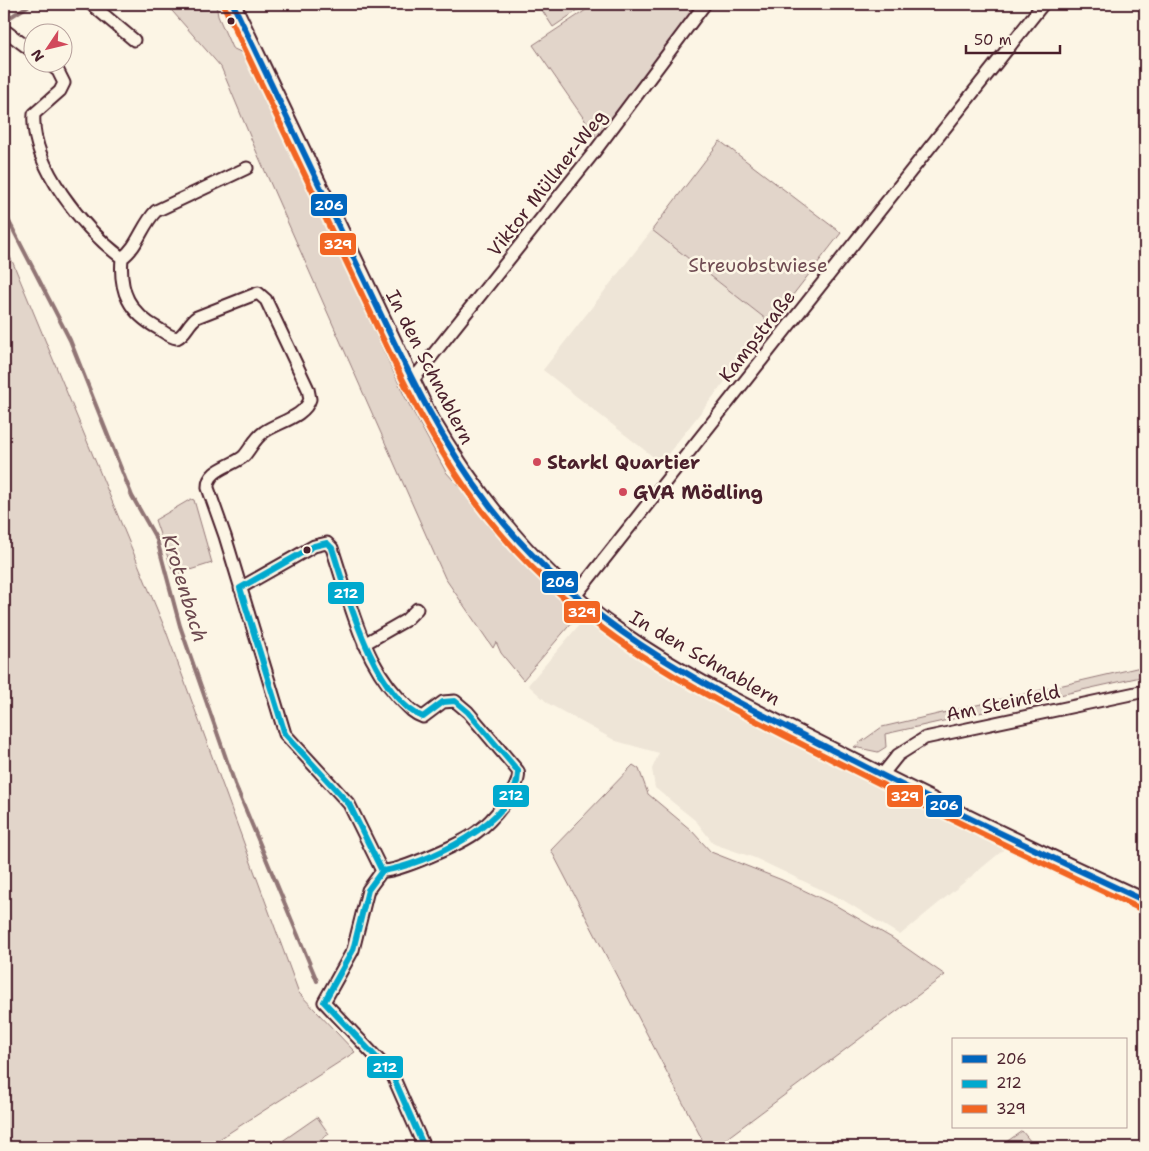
<svg xmlns="http://www.w3.org/2000/svg" width="1149" height="1151" font-family="'Shantell Sans',sans-serif">
<rect width="100%" height="100%" fill="#fcf5e5"/>
<filter id="ink" filterUnits="userSpaceOnUse"><feTurbulence type="fractalNoise" baseFrequency=".02" numOctaves="2"/><feDisplacementMap in="SourceGraphic" scale="10" xChannelSelector="R" yChannelSelector="G"/><feConvolveMatrix kernelMatrix="1 2 1 2 8 2 1 2 1" color-interpolation-filters="sRGB"/></filter>
<g filter="url(#ink)">
<path fill="#eee5d7" d="M652,230L771,323L661,463L543,370Z
M585,618L624,649L696,692L1007,847L900,935L843,900L755,858L714,844L696,821L655,788L652,769L659,753L616,741L549,704L528,685Z"/>
<path fill="#e2d5ca" stroke="#967a7a" d="M166,4H216L218,16L232,48L245,54L405,397L446,472L557,596L579,614L523,680L501,653L496,642L493,648L445,578L257,153L221,67Z
M538,4H583L584,6L553,27Z
M595,4H698L598,139L533,45Z
M720,141L841,233L771,323L652,230Z
M4,245L13,263L166,631L299,993L355,1052L207,1147H4Z
M191,499L194,500L212,563L174,575L155,520Z
M1145,666V676L885,734L886,747L878,752L854,747L882,727Z
M633,765L639,769L648,794L691,830L711,852L782,880L835,905L892,938L945,975L715,1147H706L551,850Z
M317,1117L329,1134L309,1147H284L281,1142Z
M1022,1131L1035,1147H999Z"/>
<g fill="none" stroke-linecap="round" stroke-linejoin="round">
<path stroke="#917474" stroke-width="4" d="M4,21L31,4
M4,212L70,340L132,496L157,540L180,626L235,784L317,981"/>
<defs>
<path id="minor" d="M91,4L134,40
M7,32L32,51
M47,62L58,71L64,83L60,91L34,114C30,165 84,229 122,258C119,291 129,313 159,329C165,333 170,337 177,338C186,334 188,323 197,317L258,293L266,300L308,389L310,399C305,417 278,422 264,432C255,438 251,448 244,456C233,466 207,469 208,488L225,536L285,734L349,804L382,871
M122,258C138,247 142,225 156,211L247,168
M412,381L595,151L705,4
M240,588L314,546L327,543L332,548C350,601 360,656 399,698C406,705 413,714 423,717L443,702L455,701L468,712L518,771C523,786 490,823 477,832C463,843 399,872 382,871
M575,596L1043,4
M364,644L406,620L417,609
M882,775L898,755L925,738L1145,691
M382,871L368,890L353,950L324,1002L392,1074L424,1147"/>
<path id="tertiary" d="M233,4L429,415C478,499 540,577 621,633C691,682 770,718 846,757C945,807 1044,855 1145,901"/>
</defs>
<use href="#minor" stroke="#4a1f2b" stroke-width="15"/>
<use href="#tertiary" stroke="#4a1f2b" stroke-width="18"/>
<use href="#minor" stroke="#fcf5e5" stroke-width="11"/>
<use href="#tertiary" stroke="#fcf5e5" stroke-width="14"/>
<defs>
<path id="bus-1" d="M233,4C276,95 320,186 363,277C401,357 435,434 490,506C585,629 701,684 836,752C938,804 1041,853 1145,901"/>
<path id="bus-2" d="M240,588L314,546L327,543L332,548C347,594 374,698 423,717L443,702L455,701L468,712L518,771C520,821 424,866 382,871
M240,588L285,734L349,804L382,871
M324,1002L392,1074L424,1147
M324,1002L353,950L368,890L382,871"/>
<path id="bus-3" d="M225,8C269,99 312,191 356,282C394,362 428,441 483,512C581,638 699,692 837,762C938,813 1039,862 1141,909"/>
</defs>
<use href="#bus-1" stroke="#fcf5e5" stroke-width="10"/>
<use href="#bus-2" stroke="#fcf5e5" stroke-width="10"/>
<use href="#bus-3" stroke="#fcf5e5" stroke-width="10"/>
<use href="#bus-1" stroke="#0065bd" stroke-width="6"/>
<use href="#bus-2" stroke="#00a9ce" stroke-width="6"/>
<use href="#bus-3" stroke="#f26522" stroke-width="6"/>
</g>
</g>
<g fill="#4a1f2b" stroke="#fcf5e5" stroke-width="2">
<circle cx="231" cy="21" r="4.5"/>
<circle cx="307" cy="550" r="4.5"/>
</g>
<g fill="#d1495b" stroke="#fcf5e5" stroke-width="2">
<circle cx="537" cy="462" r="5"/>
<circle cx="623" cy="492" r="5"/>
</g>
<g text-anchor="middle" dominant-baseline="central" stroke-width="5" stroke-linejoin="round" paint-order="stroke">
<g font-size="19" fill="#4a1f2b" stroke="#fcf5e5">
<text transform="translate(547 183) rotate(-52)">Viktor Müllner-Weg</text>
<text transform="translate(757 336) rotate(-52)">Kampstraße</text>
<text transform="translate(430 367) rotate(63)">In den Schnablern</text>
<text transform="translate(705 658) rotate(30)">In den Schnablern</text>
<text transform="translate(1003 703) rotate(-12)">Am Steinfeld</text>
</g>
<g font-size="19" fill="#704c53" stroke="#fcf5e5">
<text x="758" y="265">Streuobstwiese</text>
</g>
<g font-size="19" font-weight="bold" fill="#4a1f2b" stroke="#fcf5e5" text-anchor="start">
<text x="547" y="462">Starkl Quartier</text>
<text x="633" y="492">GVA Mödling</text>
</g>
<g font-size="20" font-style="italic" fill="#6d4950" stroke="#fcf5e5">
<text transform="translate(185 588) rotate(73)">Krotenbach</text>
</g>
</g>
<g stroke="#fcf5e5" stroke-width="2">
<rect x="310" y="193" width="38" height="24" rx="5" fill="#0065bd"/>
<rect x="319" y="232" width="38" height="24" rx="5" fill="#f26522"/>
<rect x="541" y="570" width="38" height="24" rx="5" fill="#0065bd"/>
<rect x="327" y="581" width="38" height="24" rx="5" fill="#00a9ce"/>
<rect x="563" y="600" width="38" height="24" rx="5" fill="#f26522"/>
<rect x="492" y="784" width="38" height="24" rx="5" fill="#00a9ce"/>
<rect x="886" y="784" width="38" height="24" rx="5" fill="#f26522"/>
<rect x="925" y="794" width="38" height="24" rx="5" fill="#0065bd"/>
<rect x="366" y="1055" width="38" height="24" rx="5" fill="#00a9ce"/>
</g>
<g font-size="14" text-anchor="middle" font-weight="bold" fill="#fff">
<text x="329" y="210">206</text>
<text x="338" y="249">329</text>
<text x="560" y="587">206</text>
<text x="346" y="598">212</text>
<text x="582" y="617">329</text>
<text x="511" y="800">212</text>
<text x="905" y="801">329</text>
<text x="944" y="810">206</text>
<text x="385" y="1072">212</text>
</g>
<rect width="1149" height="1151" fill="none" stroke="#fcf5e5" stroke-width="20"/>
<rect x="10" y="10" width="1129" height="1131" fill="none" stroke="#4a1f2b" stroke-width="2" filter="url(#ink)"/>
<rect x="952" y="1038" width="175" height="90" fill="#fcf5e5" stroke="#b59f9b"/>
<rect x="962" y="1055" width="25" height="8" fill="#0065bd" stroke="#b59f9b"/>
<text x="996" y="1064" font-size="15" fill="#4a1f2b">206</text>
<rect x="962" y="1080" width="25" height="8" fill="#00a9ce" stroke="#b59f9b"/>
<text x="996" y="1088" font-size="15" fill="#4a1f2b">212</text>
<rect x="962" y="1105" width="25" height="8" fill="#f26522" stroke="#b59f9b"/>
<text x="996" y="1114" font-size="15" fill="#4a1f2b">329</text>
<g transform="translate(48 48) rotate(235)"><circle r="24" fill="#fcf5e5" stroke="#b59f9b"/>
<path d="M0-4L9 19L0 12L-9 19Z" fill="#d1495b"/>
<text y="-8" font-size="14" font-weight="bold" text-anchor="middle" fill="#4a1f2b">N</text>
</g>
<path d="M966 45v8h94v-8" fill="none" stroke="#4a1f2b" stroke-width="2.5"/>
<text x="974" y="45" font-size="15" fill="#4a1f2b" stroke="#fcf5e5" stroke-width="4" paint-order="stroke">50 m</text>
</svg>
